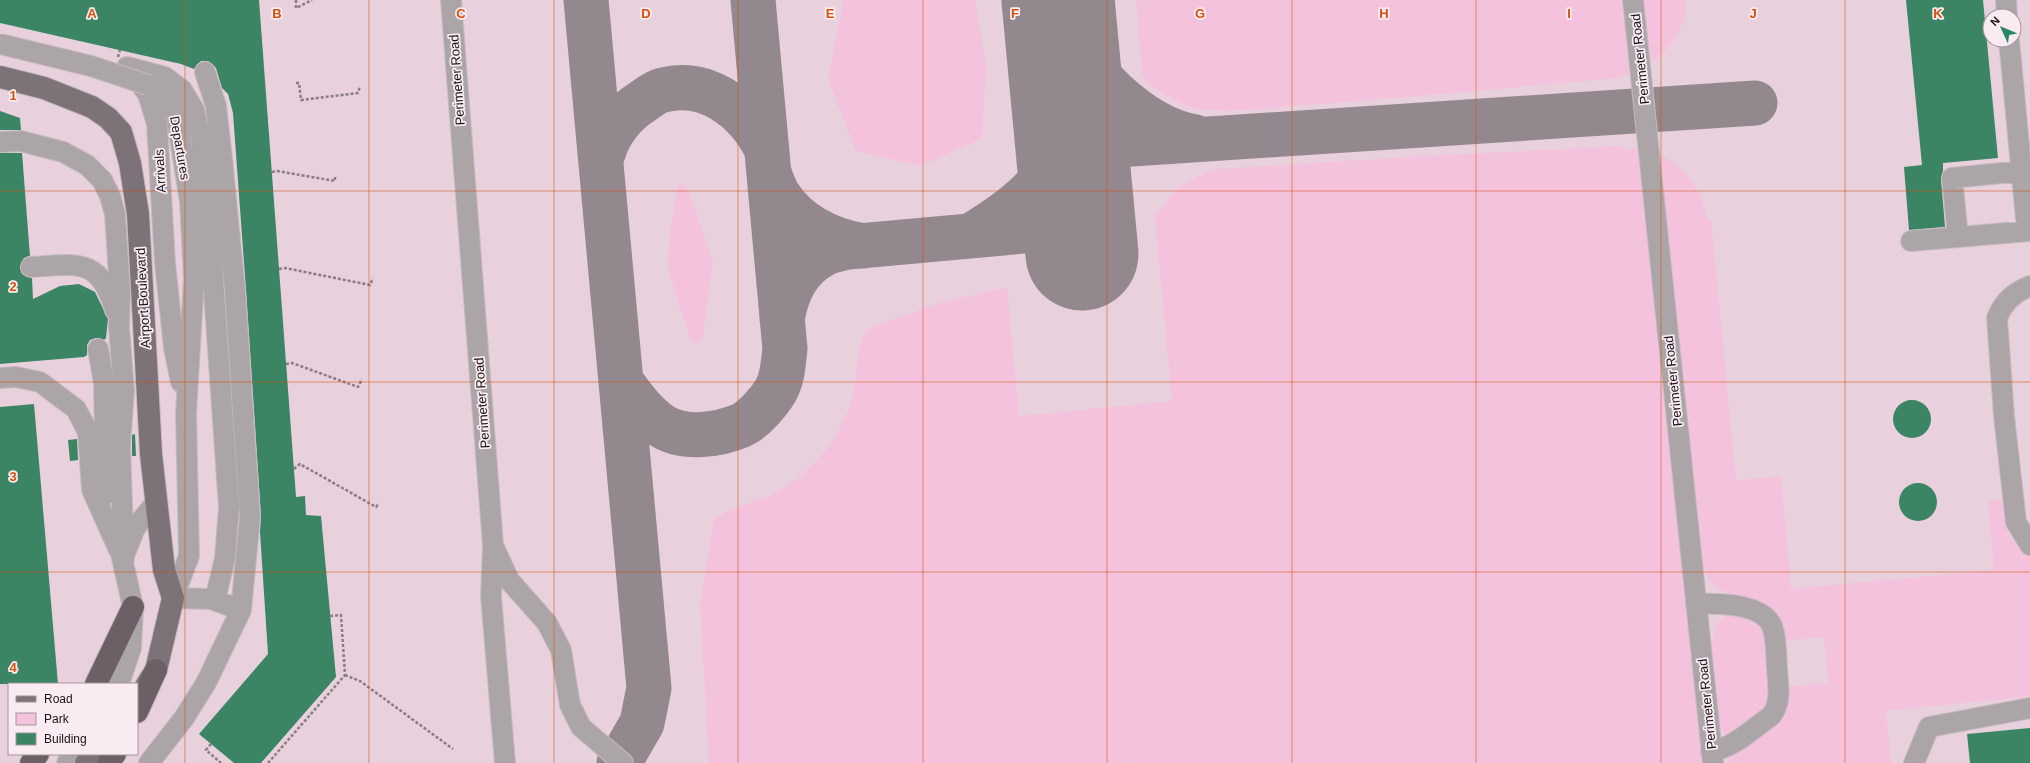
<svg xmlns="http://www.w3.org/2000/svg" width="2030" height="763" font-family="Helvetica,sans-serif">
<rect width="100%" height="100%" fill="#eddee6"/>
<path fill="#e8d1dd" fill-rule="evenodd" d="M0,0H2030V763H0ZM1990,16H2014V40H1990ZM9,684H137V754H9Z"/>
<path fill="#f4c2dd" d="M844,0H975L986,66L982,139L921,166L856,151L828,79Z
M1136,0H1623L1629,75L1619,76L1618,78L1409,97L1230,111L1199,109L1186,106L1160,92L1150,85L1142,74Z
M1642,0H1686C1687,28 1669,50 1648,66Z
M1623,146V149H1639L1705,763H709L700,605L714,521C721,509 758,502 771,495C789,486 804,475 817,460C837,440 850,413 855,385C858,365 857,346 867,329L939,303L1007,287L1019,416L1172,401L1155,217L1171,196L1181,186L1205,173L1218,169L1408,157Z
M1656,153C1687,167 1700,188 1708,220H1711L1736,480L1781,476L1791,589L1994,570L1988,501L2003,499C2008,528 2004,539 2030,557V696L1886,711L1891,763H1727L1731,754L1785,687L1828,683L1824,637L1780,641C1775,632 1765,613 1758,607C1739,593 1713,597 1705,569L1702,570Z
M682,184L686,185L713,260L703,336L700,342L696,344L691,341L688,332L669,272C666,245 673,218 677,190L679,185Z
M1740,613L1765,628L1771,707L1726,736L1722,731L1719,732L1710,640L1713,641C1713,624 1723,614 1740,613Z"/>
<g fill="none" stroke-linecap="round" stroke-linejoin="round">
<path stroke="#92888d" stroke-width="45" d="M586,0L649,688L642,723L619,763
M1060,17C1082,68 1139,127 1195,137
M1072,148L1755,103
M601,161C606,138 618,120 636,106C644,101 654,92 663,90C708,79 747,110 766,148
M769,173C772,181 775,190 779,196C798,225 830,240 863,246
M972,235C1020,206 1059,176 1069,117
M782,319C787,292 797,268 824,254C831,250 840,249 848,247L1079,226
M621,381C632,397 645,415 662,426C684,440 719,435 742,425C754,419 769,402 776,390C783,378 783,363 785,349L753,0"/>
<path stroke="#92888d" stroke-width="113" d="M1058,0L1082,254"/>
</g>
<path fill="#3b8565" d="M0,0H259L296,497L305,496L306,515L321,516L336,677L261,763H234L199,734L268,654L260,532L261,516L246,290L233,113L228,94L222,88L216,68L208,61H201L194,69L181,64L0,23Z
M1906,0H1983L1998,158L1943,163V171L1941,179L1945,227L1909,230L1904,167L1922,165Z
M0,111L20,118L21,130H0Z
M0,153H22L30,256L24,258L20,267L22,274L32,278L33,299L60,286L79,284L95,292L108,319L106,338L104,340L96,338L90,340L87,345V355L84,357L0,364Z
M1893 419a19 19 0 1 1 38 0a19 19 0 1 1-38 0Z
M34,404L58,684H0V407Z
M135,434L136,456H132V435Z
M77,439L78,460L70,461L68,440Z
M1899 502a19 19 0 1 1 38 0a19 19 0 1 1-38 0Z
M2030,728V763H1970L1967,734Z"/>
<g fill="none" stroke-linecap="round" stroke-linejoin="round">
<defs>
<path id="minor" d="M451,0L493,545L509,580L547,623L561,650L570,705L581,727L623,763
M1633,0L1713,763
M2006,0L2007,16
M2009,40L2026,219L2030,224
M127,67L165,77L182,90L194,110L201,138L209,220L229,508L225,558L215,600
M141,85L148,94L157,124L165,263L174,348L181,382
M148,85L176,113L190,202L194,279L186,413L189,556L173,598L211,599L241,610
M0,142L21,141L63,152L87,165L102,180L110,196L115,214L120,292L119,327L124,391L120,446L124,559
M1958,237L1952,178L2022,171
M1911,241L2030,231
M31,267C77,264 100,257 115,310
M2030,286C2014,292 2003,302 1997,318L2004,416L2016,522L2030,545
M98,349L104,383L105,449L109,493
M0,378L16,377L40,382L76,409L88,432L92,490L119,550
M493,548L491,596L505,763
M126,551L135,528L157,501
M1696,604C1717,603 1762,603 1772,626C1777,639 1776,656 1777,669C1778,686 1782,702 1771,716C1752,729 1734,748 1711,751
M119,684L131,648L133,607L119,545
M67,763L74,754
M149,763L184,718L206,683L241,610L250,517L235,291L222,158L216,106L205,72
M1914,763L1929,727L2030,708"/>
<path id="major" d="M0,77L44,88L92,107L108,118L121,132L130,163L138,214L151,454L164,570L173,598L156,670L146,686
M86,763L94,754"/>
<path id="highway" d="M96,684L133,607
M137,712L156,670
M31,763L38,754
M108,763L115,754"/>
</defs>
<use href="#minor" stroke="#c7bac1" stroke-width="22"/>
<use href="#major" stroke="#c7bac1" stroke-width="24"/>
<use href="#highway" stroke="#c7bac1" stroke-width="24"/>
<path stroke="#877d82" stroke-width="2.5" stroke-dasharray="3 2" stroke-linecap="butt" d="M296,0V8L312,0
M296,83H299L301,100L358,93L360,86
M272,172L277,171L335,181V176
M279,269L285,268L370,285L373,278
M286,364L292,363L358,387L362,379
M294,469L300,464L376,507L379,503
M345,675L360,681L453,749
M211,744L206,750L221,763
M268,763L345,675L341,615L330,616"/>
<use href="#minor" stroke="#aca5a8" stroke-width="20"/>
<use href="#major" stroke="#7d7277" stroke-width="22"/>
<use href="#highway" stroke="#6c5f66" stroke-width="22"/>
<defs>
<path id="minor-bridge" d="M0,44L91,66L148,85"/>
</defs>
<use href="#minor-bridge" stroke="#c7bac1" stroke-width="22" stroke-linecap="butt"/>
<path stroke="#877d82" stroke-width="2.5" stroke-dasharray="3 2" stroke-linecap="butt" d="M118,57L120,50"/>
<use href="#minor-bridge" stroke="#aca5a8" stroke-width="20"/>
</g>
<path fill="none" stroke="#d3520d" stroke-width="1" stroke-opacity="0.55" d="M185,0V763M369,0V763M554,0V763M738,0V763M923,0V763M1107,0V763M1292,0V763M1476,0V763M1661,0V763M1845,0V763M0,191H2030M0,382H2030M0,572H2030"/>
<g text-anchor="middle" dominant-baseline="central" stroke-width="3.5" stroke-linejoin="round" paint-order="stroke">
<g font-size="13" fill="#191416" stroke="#faebf3">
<text transform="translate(1640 59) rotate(-96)">Perimeter Road</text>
<text transform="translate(457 80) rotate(-94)">Perimeter Road</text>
<text transform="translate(180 148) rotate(80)">Departures</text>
<text transform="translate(160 171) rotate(-93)">Arrivals</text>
<text transform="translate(143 298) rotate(-93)">Airport Boulevard</text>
<text transform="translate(1673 381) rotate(-96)">Perimeter Road</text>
<text transform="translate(482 403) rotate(-94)">Perimeter Road</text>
<text transform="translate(1707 704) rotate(-96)">Perimeter Road</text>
</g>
</g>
<g font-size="13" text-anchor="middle" font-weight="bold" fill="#d3520d" stroke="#faebf3" stroke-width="3.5" stroke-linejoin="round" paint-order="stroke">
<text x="92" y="18">A</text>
<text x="277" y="18">B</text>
<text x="461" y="18">C</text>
<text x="646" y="18">D</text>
<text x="830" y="18">E</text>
<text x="1015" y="18">F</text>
<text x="1200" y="18">G</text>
<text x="1384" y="18">H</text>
<text x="1569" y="18">I</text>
<text x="1753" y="18">J</text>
<text x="1938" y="18">K</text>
<text x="13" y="100">1</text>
<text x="13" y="291">2</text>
<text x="13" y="481">3</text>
<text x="13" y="672">4</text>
</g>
<rect x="8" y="683" width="130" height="72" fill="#faebf3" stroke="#a0959b"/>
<rect x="16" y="696" width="20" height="6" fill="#7d7277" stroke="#a0959b"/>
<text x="44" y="703" font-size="12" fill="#191416">Road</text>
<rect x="16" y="713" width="20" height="12" fill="#f4c2dd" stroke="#a0959b"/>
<text x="44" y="723" font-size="12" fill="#191416">Park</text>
<rect x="16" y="733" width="20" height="12" fill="#3b8565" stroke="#a0959b"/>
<text x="44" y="743" font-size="12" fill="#191416">Building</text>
<g transform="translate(2002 28) rotate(314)"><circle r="19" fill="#faebf3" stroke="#a0959b"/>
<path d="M0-3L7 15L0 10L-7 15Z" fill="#258862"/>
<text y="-6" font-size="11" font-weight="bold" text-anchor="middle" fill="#191416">N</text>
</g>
</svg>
